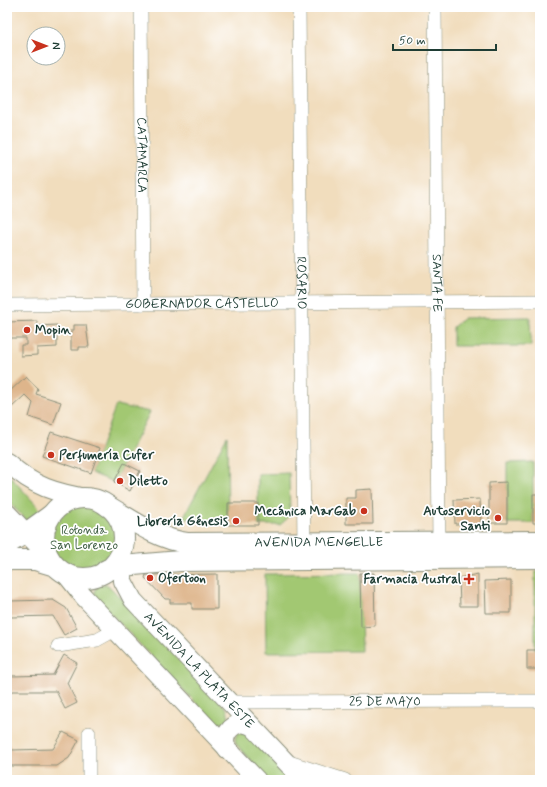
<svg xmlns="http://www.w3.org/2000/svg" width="547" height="787" font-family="Mynerve,sans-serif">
<rect width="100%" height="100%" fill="#fff"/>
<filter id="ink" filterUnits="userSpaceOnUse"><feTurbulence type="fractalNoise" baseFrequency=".025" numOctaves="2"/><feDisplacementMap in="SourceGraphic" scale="8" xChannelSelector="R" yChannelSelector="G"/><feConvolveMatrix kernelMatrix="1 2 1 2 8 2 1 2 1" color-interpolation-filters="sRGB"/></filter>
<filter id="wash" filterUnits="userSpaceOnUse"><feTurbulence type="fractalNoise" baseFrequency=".012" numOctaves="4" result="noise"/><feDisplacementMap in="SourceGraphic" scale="16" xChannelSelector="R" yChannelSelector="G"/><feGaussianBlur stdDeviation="0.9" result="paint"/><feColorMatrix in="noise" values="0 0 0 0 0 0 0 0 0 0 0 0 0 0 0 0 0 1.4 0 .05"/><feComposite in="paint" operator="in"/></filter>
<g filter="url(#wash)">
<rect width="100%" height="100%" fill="#f1ddbd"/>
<path fill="#a2c872" stroke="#608253" d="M530,317L531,346H453V327L464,318Z
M116,405L150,412L114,482L91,473Z
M227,436L228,525L183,518Z
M533,462V523H507V463Z
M7,473L40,509V512L27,521L7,500Z
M289,473L290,516L280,525H258V474Z
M51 538a33 33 0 1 1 66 0a33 33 0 1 1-66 0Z
M535,572H540V650H535Z
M360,573L362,651L266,652L265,574Z
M105,584L110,587L227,709L229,718L225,723L219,724L213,721L95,597V589L100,585Z
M246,731L293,780H268L236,744L235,738L238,733Z"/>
<g id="blocks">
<path fill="#deb58b" d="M37,321V326L57,325V347L37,348V355L21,356V345H26V338H7V322Z
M74,325H86L89,347H79V350H71V330H74Z
M26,376L38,389L36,394L61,402L53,425L29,417L33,403L25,395L11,408L10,406L7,409V394Z
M51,432L100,448L91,473L42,456Z
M124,463L140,471L130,491L114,482Z
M507,482V523H489V483Z
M372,489L373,524H346V498H356V490Z
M533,494H540V523H533Z
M480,499L481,524H455L454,500Z
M228,503H258V525H228Z
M360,573H374L375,626L361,627Z
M217,574V609H192V603H170V599H165L145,578L146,575Z
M478,574V606H460L459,578Z
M511,580V613H486L485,581Z
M53,600L66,608L77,628L64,635L53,616L11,617L7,623V602L9,601Z
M527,650H540V669H527Z
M64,655L77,663L67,683L77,703L65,709L56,691H12L7,700V668L12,676L53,675Z
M63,732L79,740L69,758L57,766H12L7,763V740L12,750L53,749Z"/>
</g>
</g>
<g filter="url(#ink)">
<use href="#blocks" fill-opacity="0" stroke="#888d78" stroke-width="1"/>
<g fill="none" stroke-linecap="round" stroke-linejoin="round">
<defs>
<g id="minor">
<path id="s1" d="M141,7L143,304"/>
<path id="s2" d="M299,7L304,549"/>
<path id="s3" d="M435,7L439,549"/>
<path id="s4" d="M7,305L540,301"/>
<path d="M58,646L97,640L115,630"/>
<path id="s5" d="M229,702L540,701"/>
<path d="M89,733V780"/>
<path d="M286,761L345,780"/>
</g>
<g id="secondary">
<path d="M7,462C33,487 56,493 91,499"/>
<path d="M7,513L50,558"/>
<path id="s6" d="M122,548L123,581L133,600L303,780"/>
<path d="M64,572L84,597L257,780"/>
<path d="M227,749C221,737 230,725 242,723L252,726"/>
</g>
<g id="primary">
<circle cx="84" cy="538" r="40"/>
<path id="s7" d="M106,505C132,520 157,539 187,543L540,541"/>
<path d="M7,544L26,533L51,515"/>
<path d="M7,560H35L55,566"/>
<path d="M106,570L122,566L180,561L540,558"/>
</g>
</defs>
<use href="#minor" stroke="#888d78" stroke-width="14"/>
<use href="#secondary" stroke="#888d78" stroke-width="20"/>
<use href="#primary" stroke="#888d78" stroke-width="22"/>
<use href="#minor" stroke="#fff" stroke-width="13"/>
<use href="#secondary" stroke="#fff" stroke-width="18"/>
<use href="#primary" stroke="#fff" stroke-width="20"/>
</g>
</g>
<g fill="#c8321e" stroke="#fff" stroke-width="1.5">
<circle cx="27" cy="330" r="4"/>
<circle cx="51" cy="455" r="4"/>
<circle cx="120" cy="481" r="4"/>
<circle cx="364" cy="511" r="4"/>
<circle cx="498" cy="518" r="4"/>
<circle cx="236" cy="521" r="4"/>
<circle cx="150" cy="578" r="4"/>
<path d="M467 573h4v4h4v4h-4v4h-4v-4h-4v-4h4z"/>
</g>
<g text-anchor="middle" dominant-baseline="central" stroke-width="3.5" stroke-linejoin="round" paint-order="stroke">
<g font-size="13" fill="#1f3d34" stroke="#fff">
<text stroke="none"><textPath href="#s1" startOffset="148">CATAMARCA</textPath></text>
<text stroke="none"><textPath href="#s2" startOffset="276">ROSARIO</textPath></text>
<text stroke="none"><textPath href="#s3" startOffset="276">SANTA FE</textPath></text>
<text stroke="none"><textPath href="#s4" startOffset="195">GOBERNADOR CASTELLO</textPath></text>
<text stroke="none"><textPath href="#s7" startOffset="222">AVENIDA MENGELLE</textPath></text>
<text stroke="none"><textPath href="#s6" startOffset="151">AVENIDA LA PLATA ESTE</textPath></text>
<text stroke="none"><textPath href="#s5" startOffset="156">25 DE MAYO</textPath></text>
</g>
<g font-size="13" font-weight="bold" fill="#1f3d34" stroke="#fff" text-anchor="start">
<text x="35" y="330">Mopin</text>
<text x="59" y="455">Perfumería Cufer</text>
<text x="128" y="481">Diletto</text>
<text x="356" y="511" text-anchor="end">Mecánica MarGab</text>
<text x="490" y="511" text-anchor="end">Autoservicio<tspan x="490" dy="15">Santi</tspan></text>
<text x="228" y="521" text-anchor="end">Librería Génesis</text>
<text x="158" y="578">Ofertoon</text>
<text x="461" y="579" text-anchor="end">Farmacia Austral</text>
</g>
<g font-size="13" fill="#406044" stroke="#fff">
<text x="84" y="530">Rotonda<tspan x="84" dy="15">San Lorenzo</tspan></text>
</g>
</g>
<rect width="547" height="787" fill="none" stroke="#fff" stroke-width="24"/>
<g transform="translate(46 46) rotate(90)"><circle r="19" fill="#ffffff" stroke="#a5b1ae"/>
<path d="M0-3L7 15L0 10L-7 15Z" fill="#c8321e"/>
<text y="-6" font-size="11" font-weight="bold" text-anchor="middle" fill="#1f3d34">N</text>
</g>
<path d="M393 44v6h103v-6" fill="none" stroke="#1f3d34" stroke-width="2"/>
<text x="399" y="44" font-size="12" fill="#1f3d34" stroke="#ffffff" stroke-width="3" paint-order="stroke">50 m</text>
</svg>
